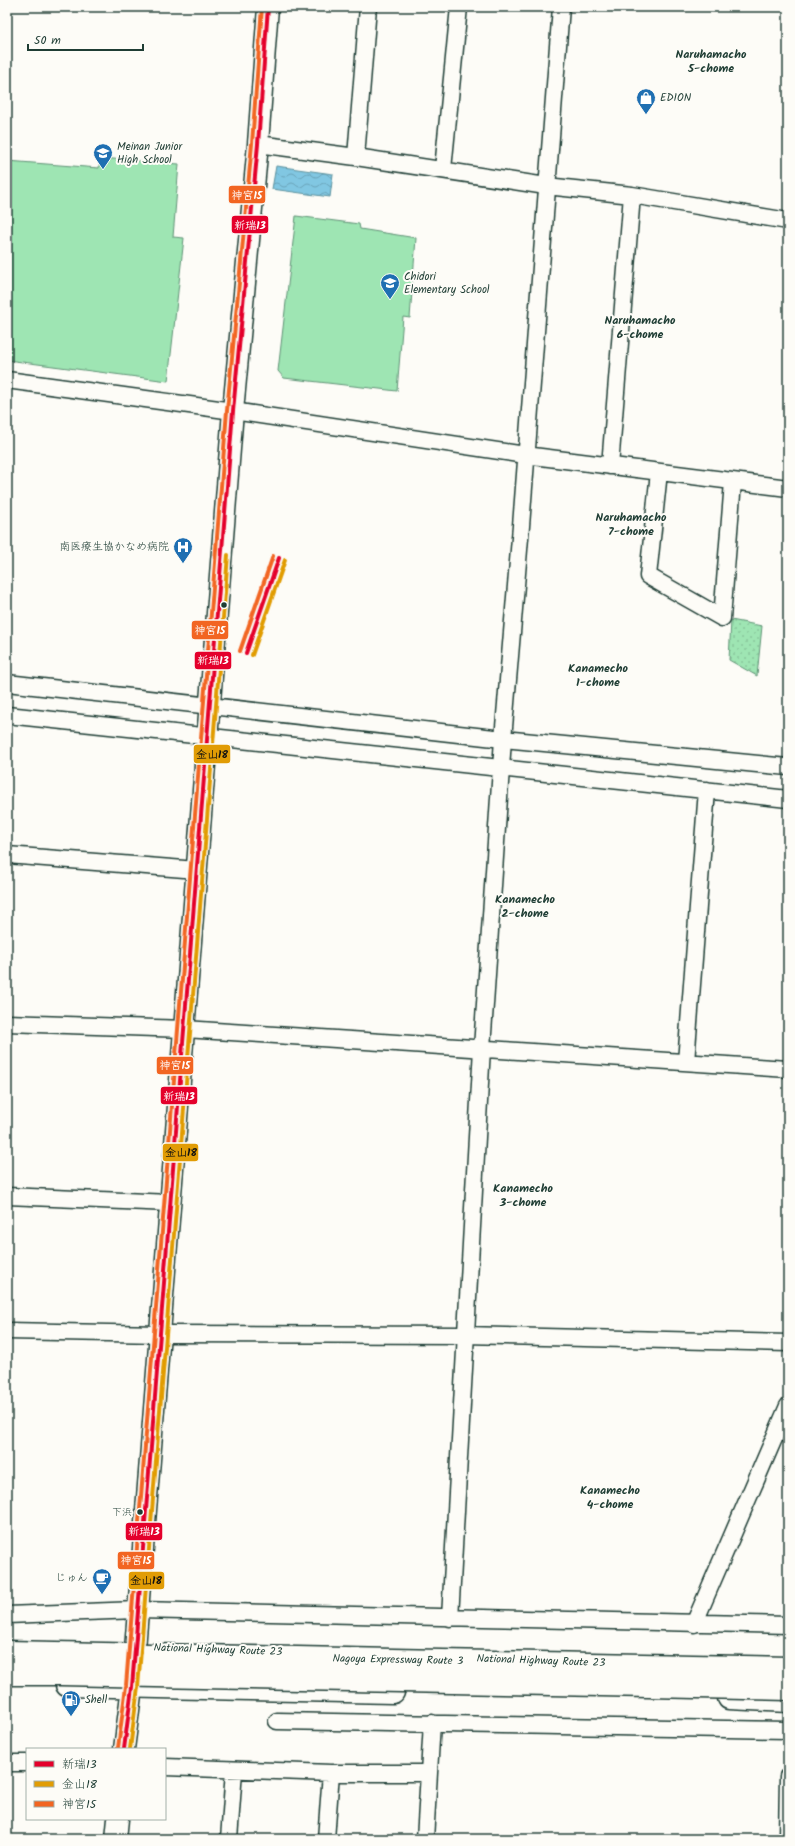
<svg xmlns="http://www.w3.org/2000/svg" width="795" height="1846" font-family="Kalam,'Klee One',sans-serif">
<defs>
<pattern id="park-dots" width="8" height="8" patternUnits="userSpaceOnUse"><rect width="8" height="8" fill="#9ee5b3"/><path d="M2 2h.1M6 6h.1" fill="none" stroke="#88c59b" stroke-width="1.8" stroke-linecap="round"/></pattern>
<pattern id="water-waves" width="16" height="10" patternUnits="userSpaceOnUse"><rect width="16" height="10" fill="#81c7e2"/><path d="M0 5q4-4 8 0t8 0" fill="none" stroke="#69a3b8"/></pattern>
</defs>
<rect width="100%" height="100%" fill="#fdfcf7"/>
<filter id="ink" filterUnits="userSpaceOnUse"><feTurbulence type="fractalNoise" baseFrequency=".025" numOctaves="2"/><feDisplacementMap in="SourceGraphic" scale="8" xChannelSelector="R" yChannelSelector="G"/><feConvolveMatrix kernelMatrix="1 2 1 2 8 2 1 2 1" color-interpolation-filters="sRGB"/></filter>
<g filter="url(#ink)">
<path fill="url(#park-dots)" stroke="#5e9174" d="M731,620L762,626L757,676L729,660Z"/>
<path fill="#9ee5b3" stroke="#5e9174" d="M100,158L179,164L173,237L184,238L168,381L7,360V161L99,168Z
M296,216L359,224L360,229L416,238L410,318L403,317L397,391L284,378L278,371Z"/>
<path fill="url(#water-waves)" stroke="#5a909c" d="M276,166L333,174L330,197L272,189Z"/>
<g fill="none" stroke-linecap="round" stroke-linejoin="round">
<defs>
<path id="minor" d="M258,144L356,157L546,186L632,195L788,221
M356,157L368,7
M443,169L459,7
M7,380L233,411L525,455L788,488
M610,466L632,195
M659,472L648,576L722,618L733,482
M7,683L503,739L788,767
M7,715L788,799
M7,855L197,870
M7,1023L185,1029L788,1069
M686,1062L707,790
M7,1196L170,1203
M7,1331L160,1334L465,1335L788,1343
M7,1615L137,1610L788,1625
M450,1618L482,1048L503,739L521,526L561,7
M694,1624L788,1406
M277,1721L788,1730
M7,1763H27
M165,1767L331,1773H429
M229,1839L234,1771
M326,1839L331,1773
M425,1839L432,1723
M787,1839L788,1776"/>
<path id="tertiary" d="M124,1749L132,1687L233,411L258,144L268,7
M116,1839L118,1819"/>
<path id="trunk" d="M67,1685L393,1692
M729,1698L788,1701"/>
</defs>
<use href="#minor" stroke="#1f3d34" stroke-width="19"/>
<use href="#tertiary" stroke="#1f3d34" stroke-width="23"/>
<use href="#trunk" stroke="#1f3d34" stroke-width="25"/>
<use href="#minor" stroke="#fdfcf7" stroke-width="16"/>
<use href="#tertiary" stroke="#fdfcf7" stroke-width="20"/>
<use href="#trunk" stroke="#fdfcf7" stroke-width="22"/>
<defs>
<g id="motorway-bridge">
<path id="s1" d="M7,1652L788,1668"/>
<path d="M7,1674H61L788,1689"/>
</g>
</defs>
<use href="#motorway-bridge" stroke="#1f3d34" stroke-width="25" stroke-linecap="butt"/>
<use href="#motorway-bridge" stroke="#fdfcf7" stroke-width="22"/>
<defs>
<path id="bus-1" d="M246,653L279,558
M124,1749L132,1687L233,411L258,144L268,7"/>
<path id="bus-2" d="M252,655L285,560
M130,1749L138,1687L228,555"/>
<path id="bus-3" d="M240,651L273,556
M118,1748L126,1686L227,411L252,144L262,7"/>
</defs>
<use href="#bus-1" stroke="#fdfcf7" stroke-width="7"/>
<use href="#bus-2" stroke="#fdfcf7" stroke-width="7"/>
<use href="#bus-3" stroke="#fdfcf7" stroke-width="7"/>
<use href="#bus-1" stroke="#e4002b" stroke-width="4"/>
<use href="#bus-2" stroke="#e19c05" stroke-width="4"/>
<use href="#bus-3" stroke="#f26522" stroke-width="4"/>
</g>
</g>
<defs>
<symbol id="shop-pin" viewBox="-11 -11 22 30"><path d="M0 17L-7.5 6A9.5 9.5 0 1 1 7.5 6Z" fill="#1f6fb2" stroke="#fdfcf7"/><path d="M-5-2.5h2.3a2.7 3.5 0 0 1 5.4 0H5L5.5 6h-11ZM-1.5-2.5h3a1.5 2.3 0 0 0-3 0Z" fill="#fff"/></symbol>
<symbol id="school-pin" viewBox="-11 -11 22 30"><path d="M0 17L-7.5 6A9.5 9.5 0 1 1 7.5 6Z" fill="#1f6fb2" stroke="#fdfcf7"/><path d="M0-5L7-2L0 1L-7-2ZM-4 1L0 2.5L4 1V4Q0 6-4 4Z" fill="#fff"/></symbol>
<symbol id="hospital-pin" viewBox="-11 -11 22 30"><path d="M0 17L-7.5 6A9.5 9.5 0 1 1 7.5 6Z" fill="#1f6fb2" stroke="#fdfcf7"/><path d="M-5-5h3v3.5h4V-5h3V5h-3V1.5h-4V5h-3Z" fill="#fff"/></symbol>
<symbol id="cafe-pin" viewBox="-11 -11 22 30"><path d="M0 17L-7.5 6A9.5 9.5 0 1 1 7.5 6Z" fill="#1f6fb2" stroke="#fdfcf7"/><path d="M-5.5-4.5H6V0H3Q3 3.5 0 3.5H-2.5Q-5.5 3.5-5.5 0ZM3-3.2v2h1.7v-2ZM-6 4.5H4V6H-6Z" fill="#fff"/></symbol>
<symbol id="fuel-pin" viewBox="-11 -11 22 30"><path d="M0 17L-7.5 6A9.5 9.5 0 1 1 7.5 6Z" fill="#1f6fb2" stroke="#fdfcf7"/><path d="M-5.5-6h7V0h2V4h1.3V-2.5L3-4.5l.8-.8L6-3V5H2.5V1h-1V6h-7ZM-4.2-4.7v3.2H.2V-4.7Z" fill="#fff"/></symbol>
</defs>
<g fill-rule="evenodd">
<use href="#shop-pin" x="635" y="87" width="22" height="30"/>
<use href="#school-pin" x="92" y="142" width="22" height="30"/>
<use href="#school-pin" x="379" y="272" width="22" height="30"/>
<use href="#hospital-pin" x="172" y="536" width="22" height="30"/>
<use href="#cafe-pin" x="91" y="1567" width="22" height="30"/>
<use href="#fuel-pin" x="60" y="1689" width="22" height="30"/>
</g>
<g fill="#1f3d34" stroke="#fdfcf7" stroke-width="1.5">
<circle cx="224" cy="605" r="3.5"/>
<circle cx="140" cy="1512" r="3.5"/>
</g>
<g text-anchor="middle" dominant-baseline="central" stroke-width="4" stroke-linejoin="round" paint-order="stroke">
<g font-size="10" fill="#1f3d34" stroke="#fdfcf7" text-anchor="end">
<text x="132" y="1512">下浜</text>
</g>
<g font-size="11" fill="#1f3d34" stroke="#fdfcf7" text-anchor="start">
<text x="660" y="98">EDION</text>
<text x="117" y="147">Meinan Junior<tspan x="117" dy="13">High School</tspan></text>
<text x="404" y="277">Chidori<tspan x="404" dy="13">Elementary School</tspan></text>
<text x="169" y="547" text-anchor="end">南医療生協かなめ病院</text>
<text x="88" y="1578" text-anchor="end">じゅん</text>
<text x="85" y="1700">Shell</text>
</g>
<g font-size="11" fill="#1f3d34" stroke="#fdfcf7">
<text transform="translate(218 1650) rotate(2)">National Highway Route 23</text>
<text stroke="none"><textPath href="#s1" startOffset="391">Nagoya Expressway Route 3</textPath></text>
<text transform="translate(541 1661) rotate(2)">National Highway Route 23</text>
</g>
<g font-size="12" font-weight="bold" fill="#1f3d34" stroke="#fdfcf7">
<text x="711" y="54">Naruhamacho<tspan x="711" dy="14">5-chome</tspan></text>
<text x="640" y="320">Naruhamacho<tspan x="640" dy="14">6-chome</tspan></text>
<text x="631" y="517">Naruhamacho<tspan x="631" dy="14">7-chome</tspan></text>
<text x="598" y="668">Kanamecho<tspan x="598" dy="14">1-chome</tspan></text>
<text x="525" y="899">Kanamecho<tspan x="525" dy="14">2-chome</tspan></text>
<text x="523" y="1188">Kanamecho<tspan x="523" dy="14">3-chome</tspan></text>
<text x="610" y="1490">Kanamecho<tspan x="610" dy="14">4-chome</tspan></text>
</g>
</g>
<g stroke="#fdfcf7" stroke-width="1.5">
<rect x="228" y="185" width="38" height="19" rx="4" fill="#f26522"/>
<rect x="231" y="215" width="38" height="19" rx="4" fill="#e4002b"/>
<rect x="191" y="620" width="38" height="20" rx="4" fill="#f26522"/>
<rect x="194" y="651" width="38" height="19" rx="4" fill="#e4002b"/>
<rect x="193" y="744" width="38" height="20" rx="4" fill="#e19c05"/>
<rect x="156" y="1056" width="38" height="19" rx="4" fill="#f26522"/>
<rect x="160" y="1086" width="38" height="19" rx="4" fill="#e4002b"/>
<rect x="162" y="1143" width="37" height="19" rx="4" fill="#e19c05"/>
<rect x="125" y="1522" width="38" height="19" rx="4" fill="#e4002b"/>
<rect x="117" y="1551" width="38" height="19" rx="4" fill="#f26522"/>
<rect x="128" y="1571" width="37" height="19" rx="4" fill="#e19c05"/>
</g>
<g font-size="11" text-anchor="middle" font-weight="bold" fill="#fff">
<text x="247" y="199">神宮15</text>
<text x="250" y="229">新瑞13</text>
<text x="210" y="634">神宮15</text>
<text x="213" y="664">新瑞13</text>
<text x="175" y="1069">神宮15</text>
<text x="179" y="1100">新瑞13</text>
<text x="144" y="1535">新瑞13</text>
<text x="136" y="1564">神宮15</text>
</g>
<g font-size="11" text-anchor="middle" font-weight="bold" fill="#111">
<text x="212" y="758">金山18</text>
<text x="181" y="1156">金山18</text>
<text x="146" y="1584">金山18</text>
</g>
<rect width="795" height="1846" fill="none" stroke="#fdfcf7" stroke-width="24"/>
<rect x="12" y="12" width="771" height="1822" fill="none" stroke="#1f3d34" stroke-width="1.5" filter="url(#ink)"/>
<rect x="26" y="1748" width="140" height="72" fill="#fdfcf7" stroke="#a4b0a9"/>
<rect x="34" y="1761" width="20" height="6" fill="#e4002b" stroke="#a4b0a9"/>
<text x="62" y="1768" font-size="12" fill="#1f3d34">新瑞13</text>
<rect x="34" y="1781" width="20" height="6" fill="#e19c05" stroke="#a4b0a9"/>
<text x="62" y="1788" font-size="12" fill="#1f3d34">金山18</text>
<rect x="34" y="1801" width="20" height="6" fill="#f26522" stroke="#a4b0a9"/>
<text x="62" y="1808" font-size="12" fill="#1f3d34">神宮15</text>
<path d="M28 44v6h115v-6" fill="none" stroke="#1f3d34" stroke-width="2"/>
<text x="34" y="44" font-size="12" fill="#1f3d34" stroke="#fdfcf7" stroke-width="3" paint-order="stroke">50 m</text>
</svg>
